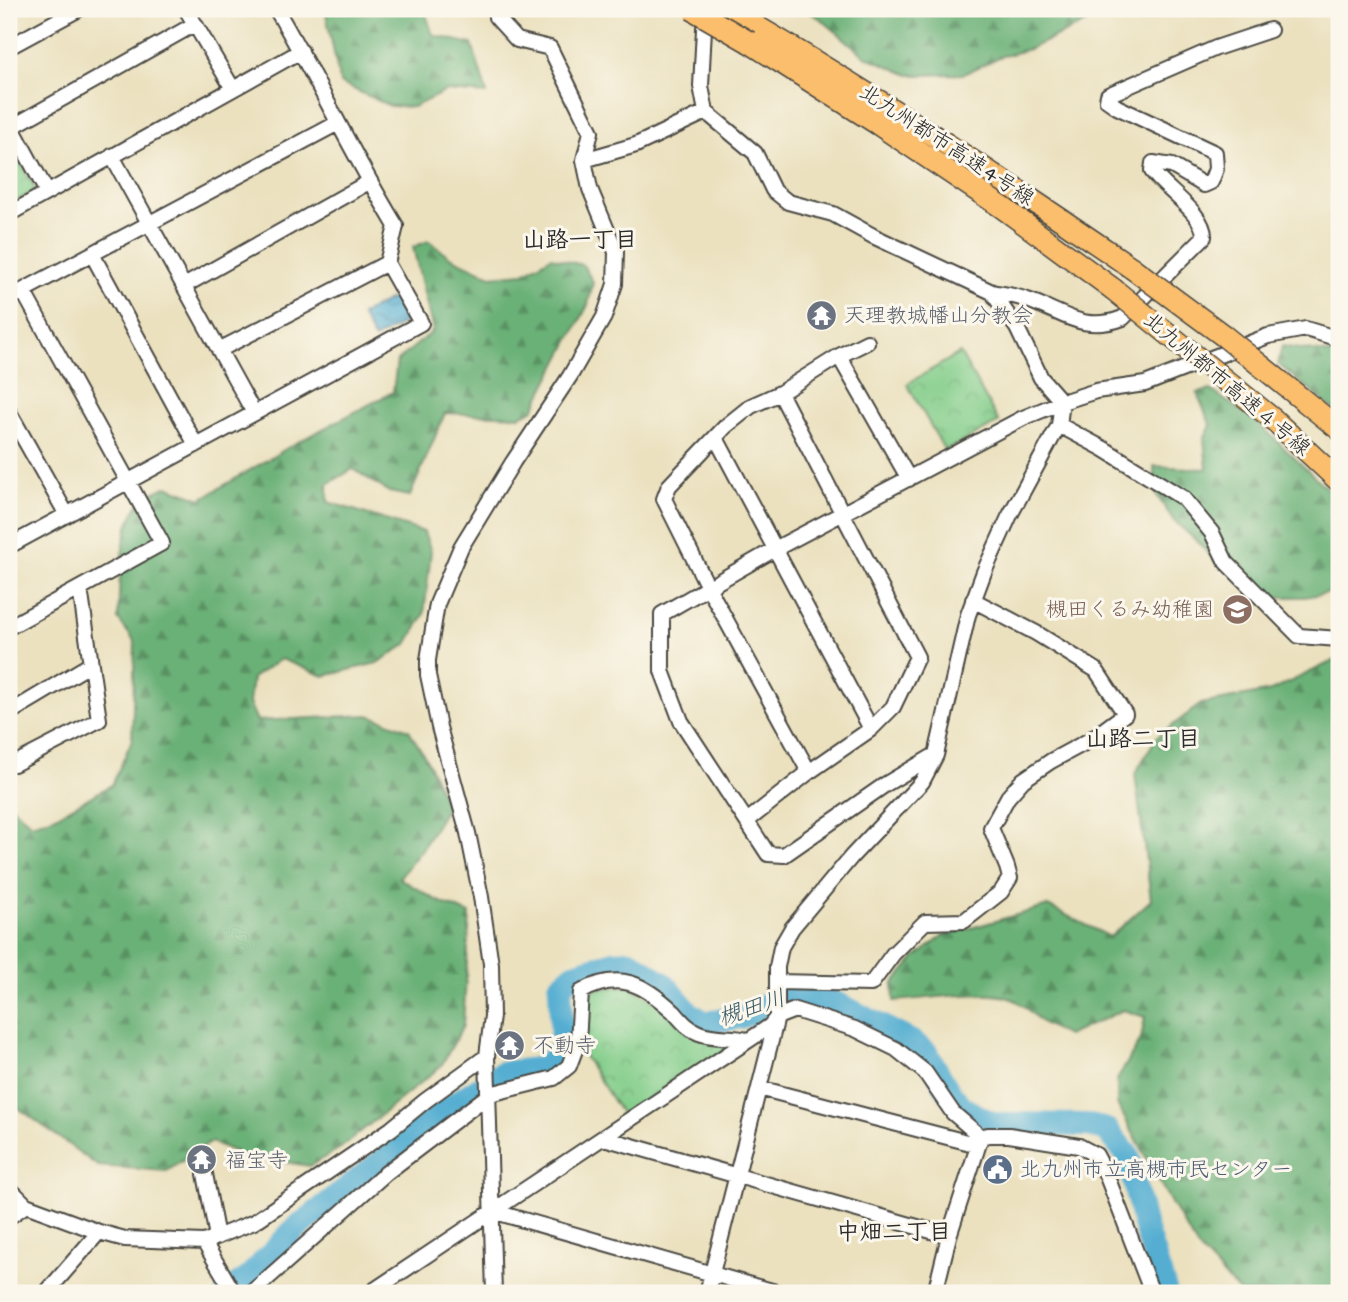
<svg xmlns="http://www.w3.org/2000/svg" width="1348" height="1302" font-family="'Architects Daughter','Klee One',sans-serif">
<defs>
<pattern id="forest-firs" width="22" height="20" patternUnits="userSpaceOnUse" patternTransform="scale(1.75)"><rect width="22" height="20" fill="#6bb177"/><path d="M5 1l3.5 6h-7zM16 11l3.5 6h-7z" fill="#589062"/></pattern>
<pattern id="park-crowns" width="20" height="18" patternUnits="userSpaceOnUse" patternTransform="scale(1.75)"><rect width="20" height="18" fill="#84ce8b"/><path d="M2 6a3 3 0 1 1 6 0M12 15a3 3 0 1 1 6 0" fill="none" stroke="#72b178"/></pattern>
<pattern id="water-waves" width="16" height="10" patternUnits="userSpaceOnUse" patternTransform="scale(1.75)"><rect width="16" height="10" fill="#54aed1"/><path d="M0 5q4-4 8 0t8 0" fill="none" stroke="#468eaa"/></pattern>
</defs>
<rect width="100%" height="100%" fill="#fbf7ec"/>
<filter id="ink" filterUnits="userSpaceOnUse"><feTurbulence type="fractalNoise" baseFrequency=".0143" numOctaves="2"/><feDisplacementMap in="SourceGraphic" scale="14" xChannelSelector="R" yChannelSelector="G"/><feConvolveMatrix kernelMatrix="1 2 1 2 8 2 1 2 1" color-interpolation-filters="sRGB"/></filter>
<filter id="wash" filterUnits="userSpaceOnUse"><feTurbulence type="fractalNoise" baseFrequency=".00686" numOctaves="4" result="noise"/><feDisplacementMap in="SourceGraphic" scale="28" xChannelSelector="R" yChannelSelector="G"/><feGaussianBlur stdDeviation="1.57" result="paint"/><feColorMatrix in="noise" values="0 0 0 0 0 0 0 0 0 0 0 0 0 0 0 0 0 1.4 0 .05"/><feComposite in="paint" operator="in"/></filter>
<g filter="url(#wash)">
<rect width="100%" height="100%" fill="#ebe1bf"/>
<path fill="url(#forest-firs)" stroke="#4b6e51" stroke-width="2" d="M325,9H424L433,35L472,44L487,94L446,91L413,107L390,106L340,83Z
M803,9H802H1116L1029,49L999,57L964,74L909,75L865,56L821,19Z
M429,241L450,257L491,276L524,273L551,257L583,265L593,282L588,305L533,410L520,416L445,413L410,496L389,492L353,469L328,484V502L424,532L431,551L424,615L407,644L377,663L324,676L281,659L252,678L249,703L257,721L369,715L409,730L428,762L447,807L422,849L399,878L438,901L470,914L463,1026L441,1066L342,1147L310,1166L245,1156L211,1142L167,1171L98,1166L9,1101V804L31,824L54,817L112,785L132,740L135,642L118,619C120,587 118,524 143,500C149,494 160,490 167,486L201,499L294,444L393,392L397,361L433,331L413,247Z
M1282,346L1339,355V414L1278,364Z
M1211,390L1259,424L1336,497L1339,503V591L1305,597H1266L1240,574L1217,563L1198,542L1173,520L1156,494L1154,466L1207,469L1204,438L1211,426L1197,393Z
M1337,659H1339V1293H1240L1197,1247L1171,1203L1117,1104V1080L1141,1039L1145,1017L1123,1010L1067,1036C1060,1032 1051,1028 1043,1023C1034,1017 1028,1008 1018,1002C995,986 924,1000 894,1001L893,984L915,958L943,936L1048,906L1110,937L1151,900L1135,774L1156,738L1201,704L1271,691Z"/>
<path fill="url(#park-crowns)" stroke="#587c5b" stroke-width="2" d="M9,142L36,190L9,205Z
M960,353L999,422L945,451L907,384Z
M629,986L733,1045L625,1119L582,1053L586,997L595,989Z"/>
<path fill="url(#water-waves)" stroke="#406c7e" stroke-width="2" d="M398,295L411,319L374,339L361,315Z"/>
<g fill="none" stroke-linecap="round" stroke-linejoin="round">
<path stroke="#54aed1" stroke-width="24" d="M227,1293L248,1278L292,1232L451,1106L502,1073L545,1068L562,1048L560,986L574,974L614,962L630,961L665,985L689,1013L705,1023L741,1017L791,993L836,1003L912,1042L926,1052L949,1092L964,1109L993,1124L1088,1125L1107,1130L1128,1156L1144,1224L1166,1293"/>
</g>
</g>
<g filter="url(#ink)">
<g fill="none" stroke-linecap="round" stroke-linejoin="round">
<defs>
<path id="minor" d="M186,9L233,89
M9,47L79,9
M9,122L47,192
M12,127L195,24
M112,156L254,413
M584,160L636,145L706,112
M9,214L301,51
M92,254L196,445
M184,286L369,182
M992,292C1002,294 1014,295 1024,299C1061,310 1081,334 1123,318L1204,237C1205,213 1166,191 1152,171L1153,163L1172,166L1204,185L1211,182L1216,169L1215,153L1117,107L1107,100L1108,95L1216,48L1270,30
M9,298L338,123
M219,350L387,263L396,226C353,156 318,80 276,9
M839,356L867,342
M780,393L839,356L909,479
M9,412L67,515
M1059,425L1104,449L1183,498L1212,533L1226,562L1299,636L1339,639
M716,438L871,729
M9,546L421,323L387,263
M9,627L162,543L23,291
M9,713L91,664
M935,755L886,784L784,855L768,854L681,721L662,671V614L775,549L1023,418L1062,402L1096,391L1145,384L1268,336L1306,329L1339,339
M9,756L14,764L99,720L80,588
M747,821L809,772L871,729L893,707L917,657L780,393L751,406L726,426L669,486L664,499L708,587L809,772
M777,982L871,984L893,954L925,922L964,921L1001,892L1010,878L1007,867L991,828L1008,797L1023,780L1051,761L1090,740L1125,714L1096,670L1036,633L973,600
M759,1088L978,1145
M981,1137L988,1135H1009L1079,1146L1096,1155L1106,1174L1152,1293
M604,1138L949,1236
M205,1174L217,1237
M9,1188L26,1205L99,1232L125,1239L204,1242L254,1222L391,1129L425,1101L487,1056
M492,1211L779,1293
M9,1217L26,1205
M204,1242L234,1293
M46,1293L99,1232
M251,1293L386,1173L490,1094L554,1078L569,1066L578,1042L581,992C619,970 644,984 674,1012C682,1021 688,1029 699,1033C715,1039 732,1036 748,1040
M370,1293L770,1026L777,1017V967L781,947L792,928L852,856L922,782L936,755L968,615L984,572L1009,517L1059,425L1062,402L1041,378L1017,328L992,292L873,236L833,214L788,202L773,190L755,153L706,112L701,86L705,10
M494,1293L487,1056L492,1016L491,964L481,897L468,833L439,727L428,675V660L437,604L461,547L513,462L570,376L604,317L615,284L616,252L590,189L584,160L591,132L550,48L517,40L496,17L499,9
M707,1293L777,1017L795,1010L855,1029L896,1049L925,1072L953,1113L981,1137
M935,1293L949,1236L981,1137"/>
<path id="highway" d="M727,9C866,90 1000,177 1132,268
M749,42L878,124L1003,208L1113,289
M1313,408L1339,429
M1274,420L1339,481"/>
</defs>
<use href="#minor" stroke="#484641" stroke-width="18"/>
<use href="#highway" stroke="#484641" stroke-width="24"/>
<use href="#minor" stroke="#fff" stroke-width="14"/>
<use href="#highway" stroke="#fabe6d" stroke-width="21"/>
<defs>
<path id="highway-bridge" d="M692,9L749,42
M1132,268L1224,336L1313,408
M1113,289L1274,420"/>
</defs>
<use href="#highway-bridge" stroke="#484641" stroke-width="24" stroke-linecap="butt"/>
<use href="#highway-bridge" stroke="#fabe6d" stroke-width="21"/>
</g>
</g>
<defs>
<symbol id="temple-disc" viewBox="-11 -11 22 22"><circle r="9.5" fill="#6b7280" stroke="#fbf7ec"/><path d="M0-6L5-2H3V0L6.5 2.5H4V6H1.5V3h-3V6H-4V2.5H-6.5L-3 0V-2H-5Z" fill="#fff"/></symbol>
<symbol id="school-disc" viewBox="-11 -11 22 22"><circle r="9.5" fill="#8d6e63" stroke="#fbf7ec"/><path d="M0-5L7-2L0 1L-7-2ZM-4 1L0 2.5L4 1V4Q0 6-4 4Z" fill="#fff"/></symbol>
<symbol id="civic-disc" viewBox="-11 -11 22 22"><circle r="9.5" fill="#5c6f8a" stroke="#fbf7ec"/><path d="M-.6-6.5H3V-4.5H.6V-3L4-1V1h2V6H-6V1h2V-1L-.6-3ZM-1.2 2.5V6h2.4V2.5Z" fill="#fff"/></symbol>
</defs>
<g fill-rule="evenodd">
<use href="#temple-disc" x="804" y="298" width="35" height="35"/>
<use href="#school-disc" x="1220" y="592" width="35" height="35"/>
<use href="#temple-disc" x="492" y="1028" width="35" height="35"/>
<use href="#temple-disc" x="184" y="1142" width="35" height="35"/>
<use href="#civic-disc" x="980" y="1152" width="35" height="35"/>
</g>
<g text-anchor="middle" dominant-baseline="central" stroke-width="6" stroke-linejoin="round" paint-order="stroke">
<g font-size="21" fill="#2b2b2b" stroke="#fbf7ec">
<text transform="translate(947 145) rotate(33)">北九州都市高速4号線</text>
<text transform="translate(1227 384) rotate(40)">北九州都市高速４号線</text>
</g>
<g font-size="21" fill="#5b616d" stroke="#fbf7ec" text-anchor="start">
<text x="844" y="315">天理教城幡山分教会</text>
<text x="533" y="1045">不動寺</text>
<text x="225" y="1160">福宝寺</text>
</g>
<g font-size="21" fill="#785e54" stroke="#fbf7ec" text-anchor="end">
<text x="1214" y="609">槻田くるみ幼稚園</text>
</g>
<g font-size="21" fill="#4e5e75" stroke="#fbf7ec" text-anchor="start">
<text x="1020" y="1169">北九州市立高槻市民センター</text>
</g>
<g font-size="23" font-weight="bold" fill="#2b2b2b" stroke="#fbf7ec">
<text x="580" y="240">山路一丁目</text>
<text x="1143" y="739">山路二丁目</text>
<text x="894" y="1232">中畑二丁目</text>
</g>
<g font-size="23" font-style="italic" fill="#395965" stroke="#fbf7ec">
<text transform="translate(752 1008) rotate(-18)">槻田川</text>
</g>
</g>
<rect width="1348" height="1302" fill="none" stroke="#fbf7ec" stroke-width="35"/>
</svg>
